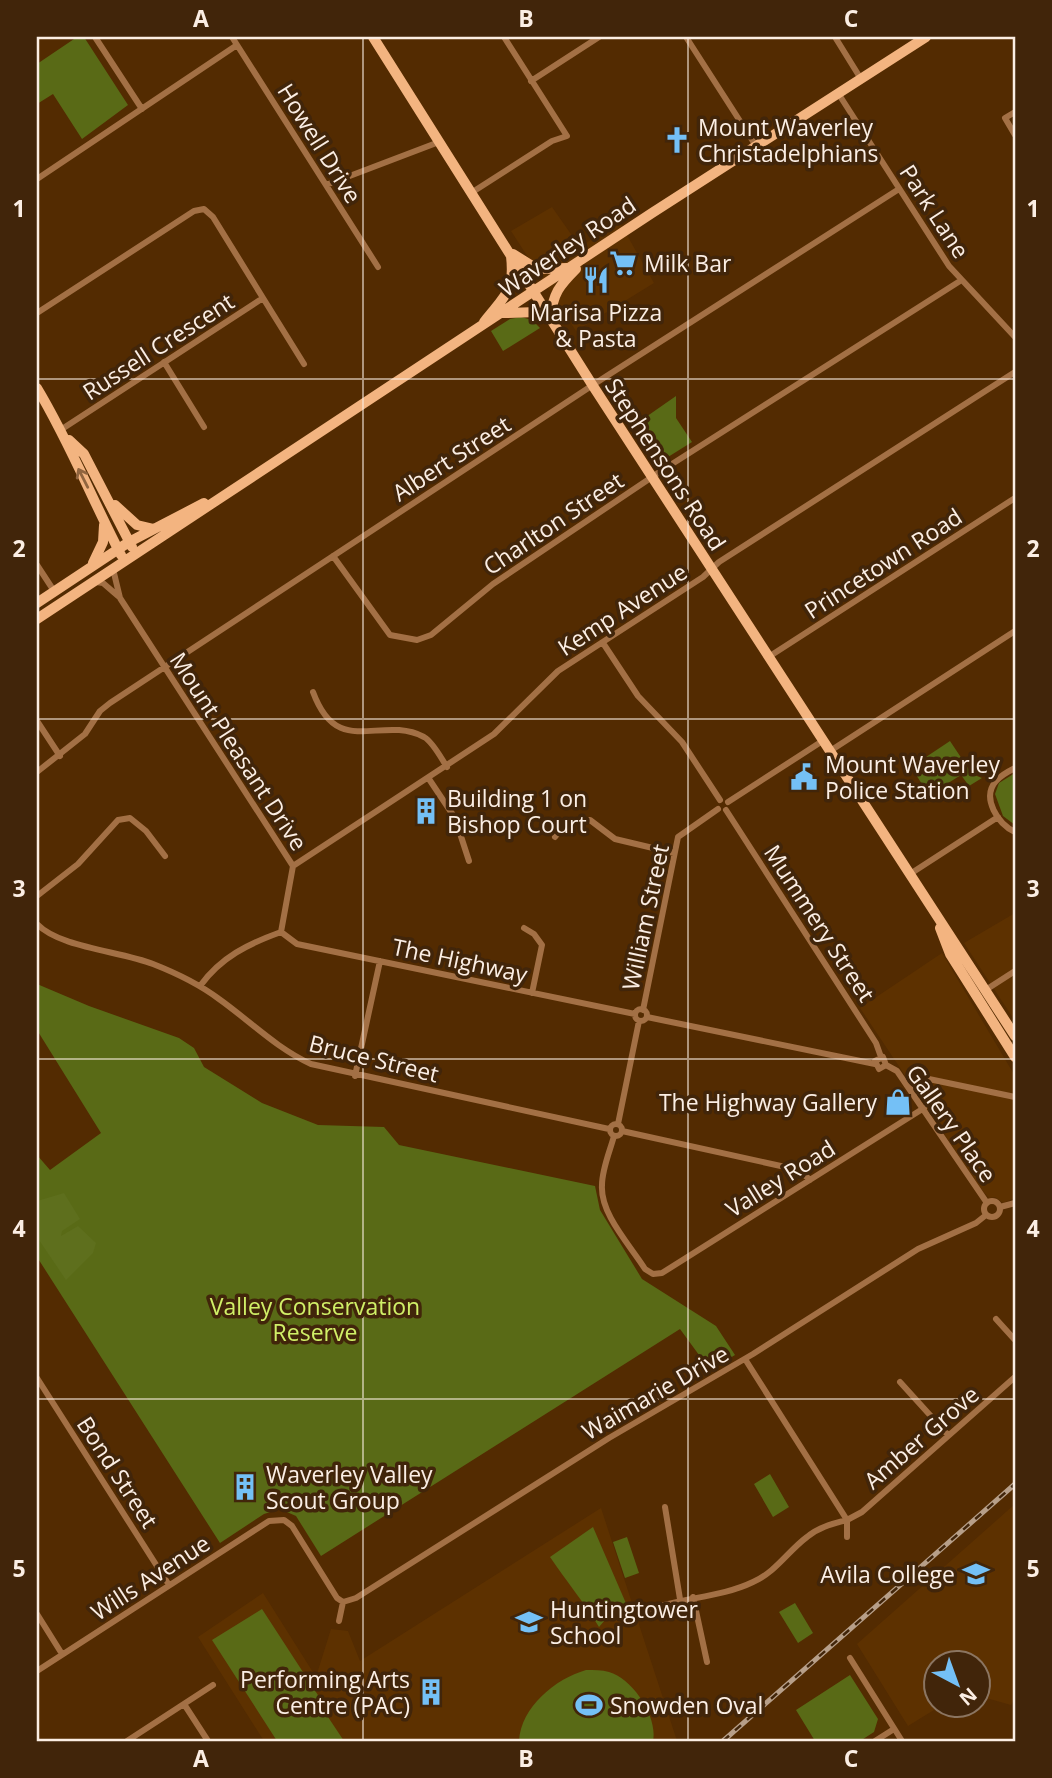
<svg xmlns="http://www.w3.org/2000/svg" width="1052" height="1778" font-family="'Open Sans',sans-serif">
<rect width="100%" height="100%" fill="#532b01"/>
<path fill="#5d3100" d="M552,207L580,247L619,221L654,283L576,331L511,231Z
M1015,913V1021L964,943Z
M942,953L1015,1076V1198L1003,1203L995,1197L989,1198L981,1189L860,1008Z
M1015,1504V1698L1011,1705L979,1696L978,1662H936V1704L942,1705L908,1726L857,1644Z
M601,1508L677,1741H264L198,1637L263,1593L316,1677L331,1629L348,1631L360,1661Z"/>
<path fill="#596a16" d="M77,37H84L128,105L82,139L53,94L37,104V64Z
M521,317L532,320L540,328L503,351L491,331L510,319Z
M676,396V418L692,442L660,462L656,461L633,426Z
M950,741L972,774L982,778L969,786L961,775L929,795L911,767Z
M1015,773V825L1003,816L995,794L999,783Z
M37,984L89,1006L179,1038L194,1048L204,1067L262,1103L318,1125L384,1127L399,1145L595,1186L600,1210L642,1279L716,1326L735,1355L710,1370L680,1329L321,1556L296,1516L280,1509L264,1514L220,1543L37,1257V1155L50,1170L101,1133L37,1030Z
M770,1474L789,1507L773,1517L754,1484Z
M593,1527L628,1608L611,1613L599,1627C584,1602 566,1581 550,1557Z
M627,1537L639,1573L625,1578L613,1542Z
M795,1603L813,1633L798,1643L779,1612Z
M262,1609L327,1709L324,1711L344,1741H277L212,1640Z
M586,1670C594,1670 602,1670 609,1672C633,1679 658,1717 653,1741H519C521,1707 555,1679 586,1670Z
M850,1675L878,1719L874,1732L860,1741H815L796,1710Z"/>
<path fill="#5e6f1d" d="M64,1193L80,1219L62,1231L61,1236L78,1226L96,1243L93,1253L66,1280L37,1237V1201Z"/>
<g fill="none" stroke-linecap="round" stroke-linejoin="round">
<path stroke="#a37045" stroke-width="6" d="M95,37L142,109
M232,37L378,267
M686,37L756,146
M835,37L861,79
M531,81L599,37
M838,93L949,266L1015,337
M1015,112L1005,118L1015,135
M37,179L237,45
M326,185L439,142
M471,193L552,141L567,136L504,37
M263,298L304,364
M37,313L194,211L204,209L213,217L263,298L62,429
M164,362L204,427
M333,556L390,635L417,640L431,635L493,584L661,471L960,281
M37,565L54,591
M113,569L120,598L293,866L281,932
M96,582L103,583L118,596
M603,643L638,696L682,742L720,800
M770,656L1015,498
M313,692C338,760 380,714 424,737C433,742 441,758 447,767
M37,721L60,756
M830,751L1015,631
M1015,768C1009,771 1001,775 996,781C981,798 998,824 1015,832
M37,772L85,734L100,711L110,703L602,379L899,189
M429,779L455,818L469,861
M728,802L824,740
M726,810L876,1043L881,1057
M555,837L567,822L590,820L615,839L674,853
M293,866L494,734L558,671L703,577L719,562L1015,372
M910,874L998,817
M37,896L78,864L118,820L130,818L146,831L165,856
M37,924C60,948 121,951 153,964C176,973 199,984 219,999C250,1021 276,1048 311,1064L609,1129
M524,928L534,934L542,945L532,993
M281,932L297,944L635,1014
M200,986C221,957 248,944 281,932
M984,991L1015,971
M635 1015a6 6 0 1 1 12 0a6 6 0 1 1-12 0Z
M643,1010L678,837L718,809
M647,1017L875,1064
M886,1065L879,1069L875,1061L883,1057L886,1065L897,1071L987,1203
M355,1076L380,961
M910,1088L924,1078L1015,1097
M610 1130a6 6 0 1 1 12 0a6 6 0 1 1-12 0Z
M618,1124L639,1021
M622,1131L799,1170L810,1180
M614,1136C610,1151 602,1169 602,1185C600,1214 630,1245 645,1269L653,1274L662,1273L924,1108
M984 1209a8 8 0 1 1 16 0a8 8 0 1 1-16 0Z
M1000,1207L1015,1203
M996,1319L1015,1340
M745,1359L847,1520L862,1512L1015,1377
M37,1378L169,1585
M900,1382L948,1435
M665,1507L680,1599
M693,1597L707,1662
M37,1614L62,1654
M638,1614C675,1597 718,1599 753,1582C776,1572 788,1551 807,1537C819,1527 832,1524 847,1520V1537
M339,1621L343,1602
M850,1658L902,1741
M37,1671L269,1521L284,1520L292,1526L337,1598L343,1602L356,1598L609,1438L753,1354L918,1249L976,1223L986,1215
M184,1704L208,1741
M127,1741L213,1685
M875,1741L894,1729"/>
<path stroke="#f3b480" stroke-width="10" d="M373,37L593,386L1015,1036
M513,254L537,269L567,268
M504,313L537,312L550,318
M551,318C552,294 560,285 576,269
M484,322C505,295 515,292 511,256
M37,388C69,441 92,499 121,555
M69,440L84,454L132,547
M115,505L137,525L154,529
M93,563L103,542L104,525
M37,603L129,542L204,503
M37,619L652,213L926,37
M940,928L950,954L1015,1057"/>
<defs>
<path id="rail" d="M723,1741L1015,1484"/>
</defs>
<use href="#rail" stroke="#b79f89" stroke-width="5"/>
<use href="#rail" stroke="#41250a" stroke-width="2.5" stroke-dasharray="8" stroke-linecap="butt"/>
</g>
<defs><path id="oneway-shaft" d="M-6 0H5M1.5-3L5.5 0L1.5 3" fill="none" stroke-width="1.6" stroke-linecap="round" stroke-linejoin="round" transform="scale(1.75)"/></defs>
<use stroke="#91653f" href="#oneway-shaft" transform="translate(83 478) rotate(-117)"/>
<path fill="none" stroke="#fbeee4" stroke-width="2" stroke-opacity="0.55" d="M363,37V1741M688,37V1741M37,379H1015M37,719H1015M37,1059H1015M37,1399H1015"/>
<defs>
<symbol id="church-bare" viewBox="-9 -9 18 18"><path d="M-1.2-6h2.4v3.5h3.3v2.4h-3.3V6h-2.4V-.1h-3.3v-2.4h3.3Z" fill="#74c0f6" stroke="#41250a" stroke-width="2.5" paint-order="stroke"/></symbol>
<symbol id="supermarket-bare" viewBox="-9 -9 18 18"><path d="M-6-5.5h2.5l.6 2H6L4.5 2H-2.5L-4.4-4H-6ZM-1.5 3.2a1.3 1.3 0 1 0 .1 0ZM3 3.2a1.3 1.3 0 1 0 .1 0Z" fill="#74c0f6" stroke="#41250a" stroke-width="2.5" paint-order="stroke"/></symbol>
<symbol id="restaurant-bare" viewBox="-9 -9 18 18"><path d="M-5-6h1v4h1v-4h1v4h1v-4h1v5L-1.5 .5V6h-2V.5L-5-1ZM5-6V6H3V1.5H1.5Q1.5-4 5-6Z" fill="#74c0f6" stroke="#41250a" stroke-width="2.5" paint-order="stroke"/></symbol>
<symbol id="civic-bare" viewBox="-9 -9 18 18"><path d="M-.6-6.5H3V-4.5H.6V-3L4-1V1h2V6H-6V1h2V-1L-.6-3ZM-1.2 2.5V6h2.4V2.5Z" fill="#74c0f6" stroke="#41250a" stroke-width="2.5" paint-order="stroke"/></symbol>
<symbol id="building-bare" viewBox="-9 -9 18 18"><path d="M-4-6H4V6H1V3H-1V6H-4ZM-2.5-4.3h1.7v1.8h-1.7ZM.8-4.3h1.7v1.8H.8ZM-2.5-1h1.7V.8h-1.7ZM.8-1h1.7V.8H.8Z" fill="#74c0f6" stroke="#41250a" stroke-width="2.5" paint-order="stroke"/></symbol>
<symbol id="shop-bare" viewBox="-9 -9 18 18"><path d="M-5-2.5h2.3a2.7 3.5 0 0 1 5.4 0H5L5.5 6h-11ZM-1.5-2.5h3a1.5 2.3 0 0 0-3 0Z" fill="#74c0f6" stroke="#41250a" stroke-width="2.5" paint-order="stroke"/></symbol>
<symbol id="school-bare" viewBox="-9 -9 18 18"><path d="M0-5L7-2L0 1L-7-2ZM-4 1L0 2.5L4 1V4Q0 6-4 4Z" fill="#74c0f6" stroke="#41250a" stroke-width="2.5" paint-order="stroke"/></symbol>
<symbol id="stadium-bare" viewBox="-9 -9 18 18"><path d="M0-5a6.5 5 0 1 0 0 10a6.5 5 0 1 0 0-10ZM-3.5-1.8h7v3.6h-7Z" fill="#74c0f6" stroke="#41250a" stroke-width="2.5" paint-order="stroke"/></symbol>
</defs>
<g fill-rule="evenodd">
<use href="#church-bare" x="658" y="121" width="38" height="38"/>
<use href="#supermarket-bare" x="604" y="244" width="38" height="38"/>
<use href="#restaurant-bare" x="577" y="261" width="38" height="38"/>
<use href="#civic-bare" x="785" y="758" width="38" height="38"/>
<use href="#building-bare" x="407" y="792" width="38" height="38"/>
<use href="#shop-bare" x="879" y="1083" width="38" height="38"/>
<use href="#building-bare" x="226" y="1468" width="38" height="38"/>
<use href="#school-bare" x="957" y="1555" width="38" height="38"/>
<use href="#school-bare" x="510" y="1603" width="38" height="38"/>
<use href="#building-bare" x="412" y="1673" width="38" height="38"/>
<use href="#stadium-bare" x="570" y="1686" width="38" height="38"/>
</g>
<g text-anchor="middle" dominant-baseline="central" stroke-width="7" stroke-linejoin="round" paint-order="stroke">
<g font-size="23" fill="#fbeee4" stroke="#41250a" text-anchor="start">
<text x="698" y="127">Mount Waverley<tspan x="698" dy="26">Christadelphians</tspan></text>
<text x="644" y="263">Milk Bar</text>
<text x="596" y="312" text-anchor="middle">Marisa Pizza<tspan x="596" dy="26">&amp; Pasta</tspan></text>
<text x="825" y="764">Mount Waverley<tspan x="825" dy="26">Police Station</tspan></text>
<text x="447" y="798">Building 1 on<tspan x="447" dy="26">Bishop Court</tspan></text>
<text x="877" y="1102" text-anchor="end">The Highway Gallery</text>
<text x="266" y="1474">Waverley Valley<tspan x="266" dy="26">Scout Group</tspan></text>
<text x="955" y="1574" text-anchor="end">Avila College</text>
<text x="550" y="1609">Huntingtower<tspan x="550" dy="26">School</tspan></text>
<text x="410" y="1679" text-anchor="end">Performing Arts<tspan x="410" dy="26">Centre (PAC)</tspan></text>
<text x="610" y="1705">Snowden Oval</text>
</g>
<g font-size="23" fill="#fbeee4" stroke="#41250a">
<text transform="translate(320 143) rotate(58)">Howell Drive</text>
<text transform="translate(935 211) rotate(57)">Park Lane</text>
<text transform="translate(567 246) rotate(-34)">Waverley Road</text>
<text transform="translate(158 346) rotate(-33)">Russell Crescent</text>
<text transform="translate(451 458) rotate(-33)">Albert Street</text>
<text transform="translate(666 464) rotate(57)">Stephensons Road</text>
<text transform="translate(553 523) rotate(-34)">Charlton Street</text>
<text transform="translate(883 563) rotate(-33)">Princetown Road</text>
<text transform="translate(622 609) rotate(-33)">Kemp Avenue</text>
<text transform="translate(239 751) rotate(57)">Mount Pleasant Drive</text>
<text transform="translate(645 917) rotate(-78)">William Street</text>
<text transform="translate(820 923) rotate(57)">Mummery Street</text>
<text transform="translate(460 960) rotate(12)">The Highway</text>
<text transform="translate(374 1058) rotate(14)">Bruce Street</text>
<text transform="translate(952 1123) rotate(55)">Gallery Place</text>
<text transform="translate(780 1178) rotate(-32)">Valley Road</text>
<text transform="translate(655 1392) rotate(-30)">Waimarie Drive</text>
<text transform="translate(921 1437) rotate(-41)">Amber Grove</text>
<text transform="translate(118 1472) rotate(57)">Bond Street</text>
<text transform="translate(150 1577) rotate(-33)">Wills Avenue</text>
</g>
<g font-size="23" fill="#d0ef67" stroke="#41250a">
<text x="315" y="1306">Valley Conservation<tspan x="315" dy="26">Reserve</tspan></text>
</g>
</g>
<rect width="1052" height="1778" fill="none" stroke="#41250a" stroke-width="77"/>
<g transform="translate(957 1684) rotate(139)"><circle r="33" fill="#41250a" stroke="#8b7561" stroke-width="2"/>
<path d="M0-5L12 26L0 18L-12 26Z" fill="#74c0f6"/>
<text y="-10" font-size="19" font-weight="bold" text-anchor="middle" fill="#fbeee4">N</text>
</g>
<rect x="38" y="38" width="976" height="1702" fill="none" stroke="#fbeee4" stroke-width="2.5"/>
<g font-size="23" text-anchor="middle" font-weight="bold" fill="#fbeee4">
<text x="201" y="27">A</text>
<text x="526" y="27">B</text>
<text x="851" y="27">C</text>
<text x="19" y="217">1</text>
<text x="1033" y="217">1</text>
<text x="19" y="557">2</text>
<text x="1033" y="557">2</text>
<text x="19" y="897">3</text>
<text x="1033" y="897">3</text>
<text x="19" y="1237">4</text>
<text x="1033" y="1237">4</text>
<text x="19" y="1577">5</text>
<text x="1033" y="1577">5</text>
<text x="201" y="1767">A</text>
<text x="526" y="1767">B</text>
<text x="851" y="1767">C</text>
</g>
</svg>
